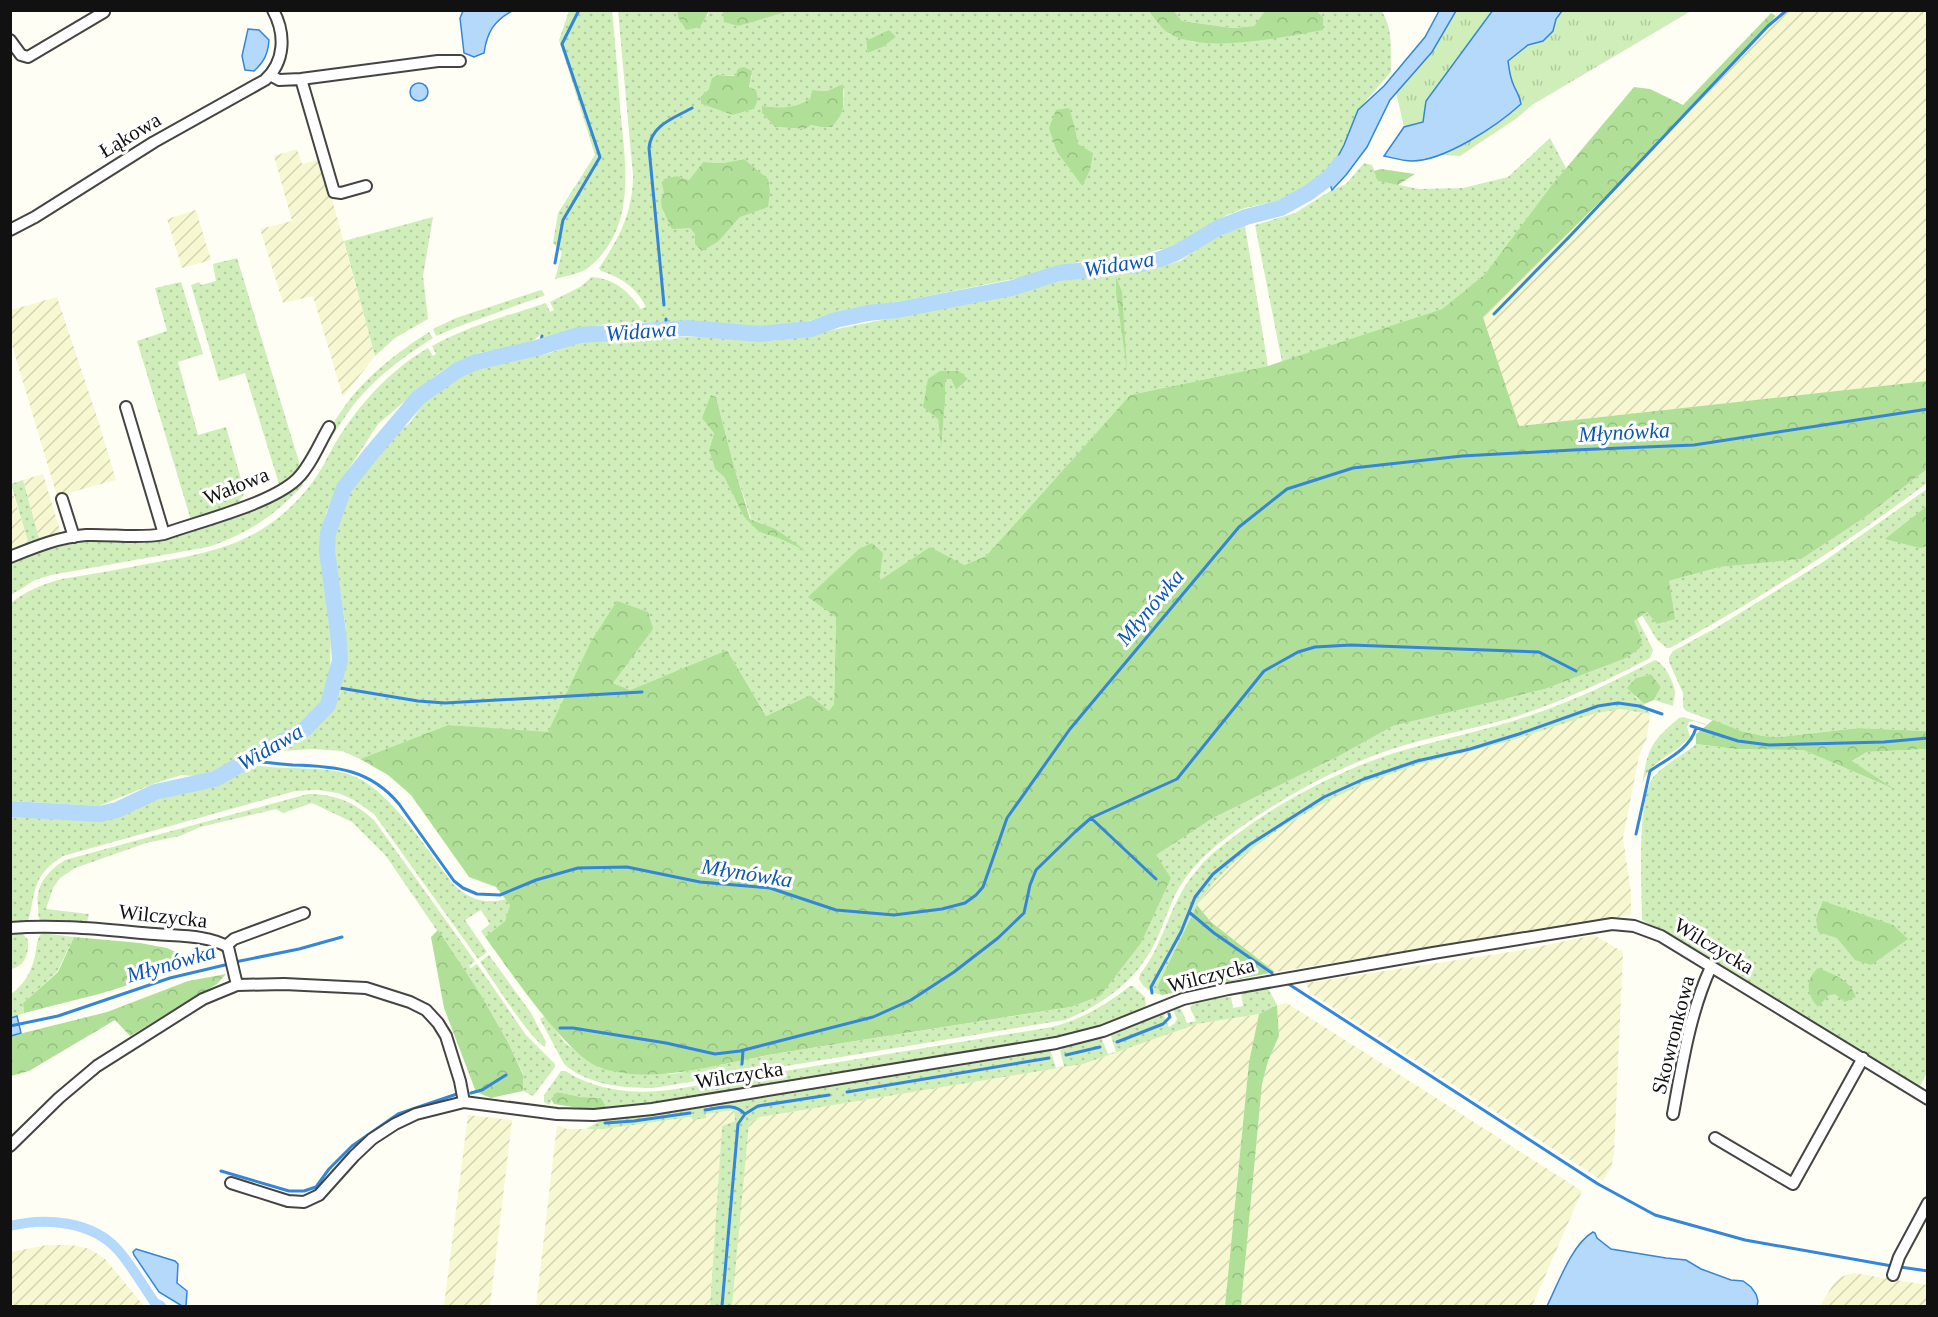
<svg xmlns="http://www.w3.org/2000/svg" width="1938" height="1317" font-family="Georgia,serif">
<defs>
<pattern id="farmland-furrows" width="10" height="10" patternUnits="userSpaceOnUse" patternTransform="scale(1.5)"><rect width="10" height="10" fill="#f7f8d1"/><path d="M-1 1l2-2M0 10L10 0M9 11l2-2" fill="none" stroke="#d3d4b2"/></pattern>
<pattern id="grass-dots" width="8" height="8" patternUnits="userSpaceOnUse" patternTransform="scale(1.5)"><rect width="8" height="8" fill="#cfeeb9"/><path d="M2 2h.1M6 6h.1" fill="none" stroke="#b1cb9e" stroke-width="1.8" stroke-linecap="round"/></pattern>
<pattern id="forest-crowns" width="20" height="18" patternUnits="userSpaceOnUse" patternTransform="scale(1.5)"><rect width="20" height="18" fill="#b0e097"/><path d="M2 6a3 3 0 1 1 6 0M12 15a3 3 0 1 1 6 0" fill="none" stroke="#96bf81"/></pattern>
<pattern id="park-tufts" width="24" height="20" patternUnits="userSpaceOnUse" patternTransform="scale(1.5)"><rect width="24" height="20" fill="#cfeeb9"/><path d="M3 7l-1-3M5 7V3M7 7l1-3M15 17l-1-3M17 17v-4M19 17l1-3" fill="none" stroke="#b1cb9e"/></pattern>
</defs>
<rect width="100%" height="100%" fill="#fffef5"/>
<path fill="url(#farmland-furrows)" d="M1788,11H1927V381L1519,426L1483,317L1620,182L1773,22Z
M297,149L302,164L321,159L375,356L343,397L313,296L283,303L260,229L292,221L274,156Z
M196,210L211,260L182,268L167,219Z
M57,297L98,420L116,480L57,496L11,342V310Z
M43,474L61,534L40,542L23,480Z
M10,484L29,545L11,551H10Z
M1620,709L1650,714L1647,737L1639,756L1623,838L1631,893V915L1275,972L1211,922L1197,905L1214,882L1235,861L1282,827L1322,804L1365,783L1420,764L1510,741L1593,714Z
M1594,935L1623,952L1614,1154L1611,1168L1603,1181L1310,993L1306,983L1523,950Z
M1287,1003L1582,1191L1532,1306H1241L1262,1084L1268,1061L1279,1036L1277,1005Z
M1259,1014L1249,1062L1225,1306H732L747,1137L749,1123L760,1117L1083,1064L1197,1024Z
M727,1110H734L735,1121L722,1126L710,1306H536L557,1125L567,1129H604L691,1117L693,1120L706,1114Z
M468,1115L512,1120L490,1306H444Z
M47,1245H71L90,1249L105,1259L144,1306H11V1252Z
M1853,1273L1927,1285V1306H1820L1834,1283L1841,1277Z"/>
<path fill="url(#grass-dots)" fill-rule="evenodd" d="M709,10L723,12L739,26L789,10L1148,11L1169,34L1194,42L1323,17L1317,11L1381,10C1394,29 1390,51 1391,72L1358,110L1344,145L1334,164L1326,173L1285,199L1245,208L1227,215L1166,250L1161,249L1146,254L1112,260L1078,262L1023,277L903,301L853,308L805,322L748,328L676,322L613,323L577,329L544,339L543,335H540L530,344L478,353L457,362L436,375L378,424L339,484L326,513L320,556L331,633L330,674L321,702L308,719L283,736L210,773L195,776L181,775L153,784L99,806L11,801V603C26,591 42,584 62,579C92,574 122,569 152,563C217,552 264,542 308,488C320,474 327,457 336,442C360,403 389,371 428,348L433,356L436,354L432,346C468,326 507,316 546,303L550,312L554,310L550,302L580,287L592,277C615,279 628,291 641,309L646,307C636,287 622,278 601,271L599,268C619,239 633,212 633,175L618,11H677L678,17L708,16ZM896,37L883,47L868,53L866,41ZM718,75L752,76C746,85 752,98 754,109L733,115L701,104L700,97L709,89ZM843,84C844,104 846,111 832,127H820L811,125L804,129L775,127L762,113V106C781,108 794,109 810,99L812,90L827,91ZM1075,128L1082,186L1057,152ZM744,159L740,217L719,241L695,233L661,199L676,176L689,180L703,162L723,163Z
M569,11H612C615,43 618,75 620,107C625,162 638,227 589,267C581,274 565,276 555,279L562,252L553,243L558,213L595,155L559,40Z
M1174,11H1265L1254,26L1233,28L1182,21Z
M1550,138L1566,168L1485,274L1442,309L1282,362L1255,225L1295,213L1332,190L1346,184L1364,163L1372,165L1379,181L1419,189L1463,188L1508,177Z
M433,217L423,276L428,319L395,338L375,356L344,241Z
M1245,226L1268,366L1130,395L986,556L836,617L834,704L829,712L810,695L766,716L727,650L630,690L613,683L590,643L548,733L448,725L360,759L342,751L313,749L280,751L317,727L332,711L340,693L345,665L346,630L334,549L337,520L345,498L387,440L410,423L425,401L466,371L550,353L580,342L701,336L772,341L827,331L1020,292L1075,277L1148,270L1180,261L1217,236ZM940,371L968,379L956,390L951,379L945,380V404L941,444L938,419ZM711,395L716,397L735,470L751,519L776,529L802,549L778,538L759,532L744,517L724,477L715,469L709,450L714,433Z
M237,258L299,462V469L279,484L245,373L219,381L191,285L199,282L201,285L216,281L213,264Z
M181,282L203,354L178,362L198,435L226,427L245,493L237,504L191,520L137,341L167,331L155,288Z
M541,290L545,295L543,296L457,327L436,336L433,329L456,318Z
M429,332L433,338C401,358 369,382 347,414C332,435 319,459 306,481L301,478C316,456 327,431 342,410C365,377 396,353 429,332Z
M1927,469V483C1846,544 1759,599 1670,648H1667L1657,640L1642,615L1647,612L1669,581L1720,567L1801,558L1864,518Z
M23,480L40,542L29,545L11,484Z
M299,481L303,485C274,516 249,533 208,547L51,575L35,580L11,595L10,560L78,539L135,541L263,505L285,495Z
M1927,489V731L1858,728L1780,737L1763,736L1741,731L1686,711L1683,707V693L1669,662V657L1673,651L1714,629L1823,562Z
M1637,618L1653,650L1650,658C1604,682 1557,704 1508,719C1468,730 1428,737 1389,750C1346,765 1305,785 1267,810C1237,829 1204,851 1184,880C1172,897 1167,916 1159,934C1141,977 1107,1003 1065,1020L653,1088C623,1088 587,1085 564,1064L540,1019L545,1016L565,1043L600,1068L673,1074L774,1054L1071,1007L1100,996L1155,855L1181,838L1213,818L1339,756L1393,726L1545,689L1624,659L1642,640L1633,621Z
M1655,660C1664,663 1674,682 1675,692C1675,697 1673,702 1673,706L1654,700L1661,687L1651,674L1636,678L1635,697L1644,704L1650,714L1620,709L1593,714L1510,741L1420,764L1365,783L1322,804L1282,827L1235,861L1214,882L1197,905L1157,987L1162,995C1152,993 1143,988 1139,979L1140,974C1159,951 1165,923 1179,897C1187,881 1199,866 1212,854C1264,810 1329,774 1394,753C1441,739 1489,730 1534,714C1576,700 1615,681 1655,660Z
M1683,717L1706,724L1705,725L1694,721L1689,722L1687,727L1690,737C1676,754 1647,762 1642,785C1648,749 1650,742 1679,718Z
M1696,744L1735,749L1803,750L1889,787L1851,762L1867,752L1927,749L1928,1071L1919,1088L1889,1067L1642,920C1642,891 1636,793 1655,775C1667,763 1683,755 1696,744Z
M252,765C283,770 316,766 345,773C388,784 427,851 454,885C469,899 486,905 506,899L510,905L505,921L485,937L481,931L490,924L481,910L465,920L487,952L478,959L374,814L354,800L338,793L318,790L295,791L63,856C33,875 36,889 29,918L27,921L11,922L10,817L96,821L182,791L204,788Z
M308,794C335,794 354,802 374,820L475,961L469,966L471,968L477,964L526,1035L555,1064V1067L533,1096L523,1091V1074L509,1044L481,995L386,856L352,822L312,803L283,813L276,809L200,827L180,836L146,843L75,868L60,878L53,888L46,909L89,914L87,922L40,920C37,915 39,912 38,906C35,885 48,871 65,860Z
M18,932L22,933L28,940C29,954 25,966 11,969V934Z
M42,933L74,937L57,972L23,1003L24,1013L11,1018V994C23,986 32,971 35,956C37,948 36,939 42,933Z
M489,955L531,1013L546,1042L545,1047C531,1041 492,978 480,962Z
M1130,986H1133L1145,997L1146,1006L1106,1025L1079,1032L706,1096L607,1108L601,1098L581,1097L557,1092L549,1105L544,1102V1095L561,1071H565C599,1092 637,1095 676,1089L1052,1027C1082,1019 1106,1005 1130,986Z
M1265,987L1269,990L1277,1005L1259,1014L1197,1024L1083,1064L760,1117L749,1123L732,1306H710L722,1126L735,1121L734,1110L706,1114V1118L693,1120L691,1117L604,1129H586L600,1121L662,1114L1050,1049L1056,1068L1064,1066L1060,1051L1064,1047L1101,1037L1108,1054L1116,1052L1111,1036L1113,1032L1165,1013L1164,1016L1169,1027L1175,1023L1177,1019L1173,1009L1177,1008L1181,1009L1187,1023L1196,1021L1190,1007C1197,998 1219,996 1231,997L1233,1008L1243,1006L1241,993Z"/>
<path fill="url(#forest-crowns)" d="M677,11V10L709,11L700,27L686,30L678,17Z
M718,11H789L739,26L724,22L723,12Z
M1148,11H1174L1182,21L1233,28L1254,26L1265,11H1317L1323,17V30C1283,37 1207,54 1170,34C1162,30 1155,18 1148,11Z
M1771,13L1776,16L1620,182L1483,317L1519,426L1927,381V469L1864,518L1801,559L1720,567L1669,581L1675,619L1657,624L1647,612L1634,621L1642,640L1640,648L1624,659L1545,689L1393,726L1339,756L1213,818L1156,855L1171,878L1141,943L1100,996L1071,1007C974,1022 877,1038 780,1053C723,1062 659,1086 601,1068C567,1057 509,969 485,937L505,921L510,905L496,887L469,877L411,795L388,775L360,759L448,725L548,732L590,643L617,601L648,612L653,629L613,683L630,690L727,650L766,716L810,695L829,711L834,704L836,617L808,597L859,549L872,543L883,553L879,581L930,547L964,565L986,556L1130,395L1268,366L1442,309L1485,274L1552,185L1634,87L1650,89L1683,105Z
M889,30L896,37L883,47L868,53L866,41Z
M744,67L752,71L749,87L756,90L758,99L754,109L733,115L701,104L700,97L709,89L712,78L718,75L735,76L738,69Z
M843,84C842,105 848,109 832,127H820L811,125L805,129L775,127L762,113V106C781,108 793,109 810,99L812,90L827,91Z
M1069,108L1075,128L1078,144L1093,153L1090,170L1082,186L1057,152L1049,128L1056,110Z
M744,159L768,179L770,192L768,207L740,217L719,241L702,251L695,244V234L690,228L672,229L662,208L661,199L664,193L662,184L664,179L677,176L689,180L703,162L723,163Z
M1381,169L1415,174L1398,185L1378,181L1374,171Z
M1116,277L1122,292L1127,369L1116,292Z
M940,371H959L968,379L956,390L951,379L945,380V404L941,447L938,419L923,407L928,379Z
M711,395L716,397L735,470L750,519L776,529L806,551L778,538L759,532L744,517L724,477L715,469L709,450L714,433L702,418Z
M1927,506V546L1920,548L1885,539Z
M1651,674L1661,687L1654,700L1644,704L1627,688L1636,678Z
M1713,720L1741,731L1763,736L1780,737L1858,728L1927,731V749L1867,752L1852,761L1894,789L1803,750L1735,749L1696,744V734Z
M1823,901L1893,925L1908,939L1871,965L1855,960L1837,938L1818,932L1816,919Z
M1197,905L1211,922L1275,972L1162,995L1157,987Z
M438,930L481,995L509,1044L523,1075V1091L491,1098L476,1092L444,1008L431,937Z
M74,937L140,943L167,948L182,955L208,957L213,962L190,966L99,994L24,1013L23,1003L58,972Z
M1818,968C1835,975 1849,979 1856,997L1845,1002L1835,994L1829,995L1818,1007C1806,994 1805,980 1818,968Z
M226,974L217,984L130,1036L115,1020L29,1071L11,1076V1036L107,1012L188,981Z
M1277,1005L1279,1036L1268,1061L1262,1084L1241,1306H1225L1249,1062L1259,1014Z
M557,1092L581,1097L601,1098L607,1108H579L554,1104L551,1099Z"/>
<path fill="url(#park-tufts)" d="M1456,11H1691L1532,105L1517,118L1460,156L1442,155L1413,161L1384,156L1404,127L1396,92L1432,52Z"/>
<path fill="#b4d9fb" stroke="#3486d9" stroke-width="1.5" d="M1493,10L1562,11L1556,19L1553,31L1543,41L1528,45L1508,61C1509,69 1510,78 1514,86C1517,93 1520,96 1521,104C1497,126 1444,161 1412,161C1403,161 1393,158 1384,156L1404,127L1423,122L1426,101Z
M463,11V10L512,11C494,21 487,32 484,53L474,57L464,53L460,18Z
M1439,11H1456L1432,52L1390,100L1367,147L1346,175L1332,190L1326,173L1334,164L1344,145L1358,110L1384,86L1425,37Z
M248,29L259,30L269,40C268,54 264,62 254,71L245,70L242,56Z
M410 92a9 9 0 1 1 18 0a9 9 0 1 1-18 0Z
M17,1016L21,1033L11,1036V1018Z
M1593,1232L1595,1233L1597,1238L1611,1249L1666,1258L1686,1260L1701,1269L1731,1280L1743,1281L1751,1287L1756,1294L1758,1301L1757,1306H1547C1558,1284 1572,1244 1593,1232Z
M136,1249L175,1261L178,1264L177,1283L187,1291L186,1306H182L159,1292L134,1255L133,1252Z"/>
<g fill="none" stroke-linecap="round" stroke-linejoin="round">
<path stroke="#3486d9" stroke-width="3" d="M555,263L563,220L600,157L562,44L579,10
M664,305L649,148C651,125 674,118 692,108
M1494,314L1570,236L1768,26L1787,10
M666,319V330
M540,347L542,336
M334,687L418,701L445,703L642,692
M1691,726L1738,741L1769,745L1884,742L1928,738
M251,761C265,762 279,764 293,765C335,766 370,769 399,804L454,881L463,888L477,894L500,895L536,880L578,868L627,867L700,882L770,888L836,910L894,915L942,909L965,903L976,895L983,887L1007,818L1070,729L1239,527L1287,489L1353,468L1462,456L1573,450L1694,445L1928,409
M1091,818L1156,879
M1636,834L1650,771C1667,759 1690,749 1696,728
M1189,912L1214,933L1272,973
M235,962L299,949L342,937
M1287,983L1598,1184L1655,1215L1745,1240L1892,1266
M1152,993L1151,987L1181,932L1195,897L1213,874L1249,845L1324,797L1364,779L1417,761L1470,749L1519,734L1598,706L1618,703L1639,706L1662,714
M10,1026L58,1016L170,978L229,964
M560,1028H573L666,1043L715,1054L740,1051L873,1017L911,1000L954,972L998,938L1024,913L1030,885L1036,870L1075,832L1091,818L1177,779L1264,671L1298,652L1315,647L1351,645L1539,652L1576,671
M1117,1042L1163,1024L1170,1017L1169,1014
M1066,1055L1100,1047
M742,1064L743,1051
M847,1092L1049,1058
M471,1093L482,1090L506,1075
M705,1110C720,1108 733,1102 745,1114
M605,1123L634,1121L690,1113
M221,1171L289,1191H304L316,1187L329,1169L352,1146L398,1114L457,1094
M1900,1267L1928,1271
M722,1306L738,1124L745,1114L758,1106L829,1095"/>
<path stroke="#b4d9fb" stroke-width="10" d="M10,1226C45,1217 92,1221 118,1250C132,1266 143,1286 155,1303L161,1306"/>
<path stroke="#b4d9fb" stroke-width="16" d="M10,809L100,814L117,810L155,792L215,779L305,729L328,705L340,660L338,632L327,551L328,533L344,488L370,455L419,397L458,370L476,362L537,348L579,335L688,328L759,334L811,329L836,320L868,313L897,310L1012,288L1059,273L1141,264L1160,259L1176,253L1218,228L1246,217L1281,208L1308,193L1330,177L1341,163"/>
<defs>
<path id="minor" d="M10,40L21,55L28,57L104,12
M270,75L279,80L301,79L438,61H460
M301,79L334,192L341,193L366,186
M10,230L35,217L154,142L265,80C285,62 286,34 273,10
M62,499L74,537
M164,534C200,521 271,504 297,479C311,465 319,444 329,427
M10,557C35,547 59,537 86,535C112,534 138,539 164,534L126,407
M10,928C59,924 107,930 155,934C178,936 209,935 228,947L237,985
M227,945L234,939L304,913
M1673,1114C1682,1065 1690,1012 1711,967
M1715,1138L1793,1184L1863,1058
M10,1146L59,1098L97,1066L203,999L237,985L284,984L366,988L410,1002L426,1010L438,1023L446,1036L460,1081L464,1102L557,1114L594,1115L652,1109L1056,1043L1103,1031L1183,999L1228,989L1433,953L1612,924L1634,926L1661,936L1928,1099
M231,1183L288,1201L304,1202L319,1195L354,1156L372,1139L395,1124L416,1114L464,1102
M1893,1275L1899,1257L1928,1203"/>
</defs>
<use href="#minor" stroke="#444" stroke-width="14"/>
<use href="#minor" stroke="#fff" stroke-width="10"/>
</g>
<g text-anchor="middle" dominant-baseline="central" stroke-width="6" stroke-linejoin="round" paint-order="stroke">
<g font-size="21" fill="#111" stroke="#fff">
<text transform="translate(130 135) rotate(-31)">Łąkowa</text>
<text transform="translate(236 486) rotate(-22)">Wałowa</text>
<text transform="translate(163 916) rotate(6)">Wilczycka</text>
<text transform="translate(1714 946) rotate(31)">Wilczycka</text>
<text transform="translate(1211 975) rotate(-14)">Wilczycka</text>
<text transform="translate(1673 1035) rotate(-76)">Skowronkowa</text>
<text transform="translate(739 1075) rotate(-9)">Wilczycka</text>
</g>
<g font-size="22" font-style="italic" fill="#0d57b0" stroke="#fff">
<text transform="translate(1119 264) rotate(-9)">Widawa</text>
<text transform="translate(641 331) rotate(-4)">Widawa</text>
<text transform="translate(1624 432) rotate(-3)">Młynówka</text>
<text transform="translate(1150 607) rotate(-50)">Młynówka</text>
<text transform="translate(270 747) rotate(-30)">Widawa</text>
<text transform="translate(747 873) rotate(9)">Młynówka</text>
<text transform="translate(171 963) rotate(-16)">Młynówka</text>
</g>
</g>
<rect width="1938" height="1317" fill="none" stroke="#111111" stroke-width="24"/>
</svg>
